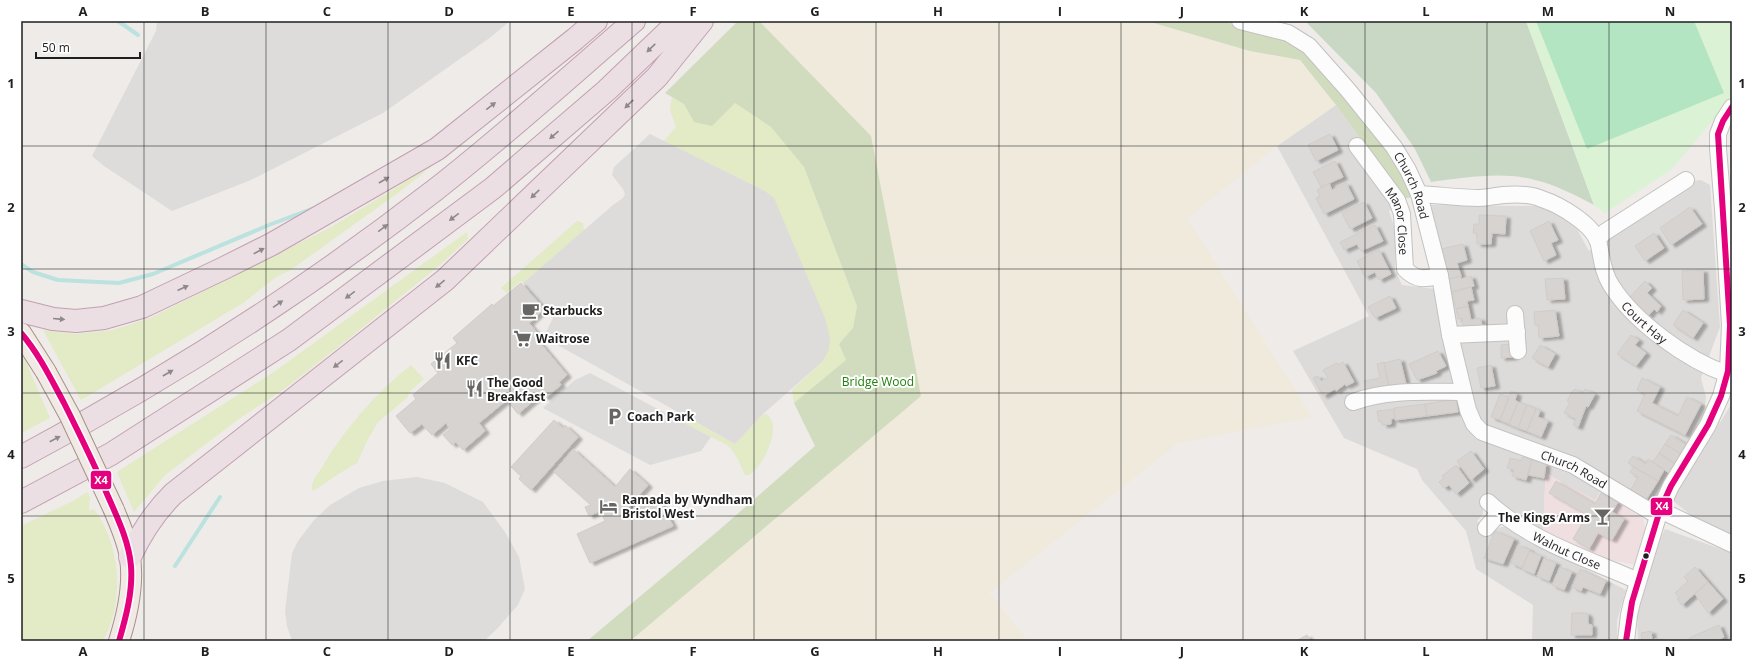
<svg xmlns="http://www.w3.org/2000/svg" width="1753" height="662" font-family="'Open Sans',sans-serif">
<defs>
<filter id="shadow"><feDropShadow dx="4.5" dy="2.5" stdDeviation="1" flood-color="#0004"/></filter>
</defs>
<rect width="100%" height="100%" fill="#eeebe8"/>
<path fill="#dddbda" d="M1336,105L1403,198L1389,211L1396,233L1395,270L1402,285L1451,291L1431,205L1538,206L1560,216L1576,227L1589,251L1692,181L1701,180L1710,185L1720,327L1701,378L1706,397L1704,413L1697,439L1652,505L1589,465L1554,451L1546,465L1543,530L1489,495L1480,505L1483,509V514L1477,521L1488,533L1501,527H1506L1538,545L1626,590L1617,621V641H1532L1533,605L1476,569L1466,531L1422,480L1417,469L1344,438L1293,351L1369,316L1277,146Z
M1732,403V540L1707,528L1672,500Z
M1665,529L1732,553V641H1638L1637,615L1651,558Z"/>
<path fill="#f0dfe1" d="M1546,465L1608,494L1643,519L1646,531L1636,565L1595,557L1543,530Z"/>
<path fill="#efeadb" d="M759,21H1147L1250,51L1299,60L1336,105L1277,146L1187,218L1312,417L1178,443L989,593L1028,641H630L921,396L871,136Z"/>
<path fill="#e3eac6" d="M672,97L684,104L694,122L735,103L771,127L804,167L857,306L853,328L839,344L846,360L794,403L792,390L822,362L825,318L765,191L664,141L676,127L670,110Z
M439,156L442,158L402,190L289,271L276,277L243,303L81,400L43,330L75,334L113,330L150,318L331,227L399,186Z
M577,221L583,223L584,231L523,283L521,281L507,293L501,288Z
M467,232L468,239L440,265L346,341L287,387L240,418L165,475L134,512L117,472L274,372Z
M21,355L25,360L50,418L21,433Z
M411,365L424,379L409,392L408,397L378,422L368,439L357,463L340,473L313,491C309,485 317,475 321,469C344,429 375,394 411,365Z
M766,414C784,425 763,467 749,475H745C740,464 737,454 727,445L684,423L687,418L735,444L762,415Z
M87,492L90,497L89,511L94,509C121,546 125,601 103,641H21V526L75,500Z"/>
<path fill="#d0dcbd" d="M738,21H759L871,136L921,396L630,641H587L718,531L815,446L794,403L846,360L839,344L853,328L857,306L804,167L771,127L735,103L712,126L694,122L684,104L665,93Z
M1147,21H1223L1295,43L1309,52L1389,149L1414,193L1409,198H1403L1336,105L1300,60L1250,51Z"/>
<path fill="#c9d8c4" d="M1306,21H1526L1594,205C1575,195 1556,185 1535,180C1502,171 1464,178 1431,182L1415,149L1376,93L1306,22Z"/>
<path fill="#dbf3d4" d="M1526,21H1732V97L1672,169L1605,213L1594,205Z"/>
<path fill="#b3e5c3" d="M1536,21H1694L1724,93L1587,149Z"/>
<path fill="#dedcdb" d="M157,21H510L491,37L383,113L251,180L172,211L104,166L92,156L156,31Z
M650,134L765,191L774,198L825,318L830,338L829,350L822,362L762,415L735,444L547,339L545,334L553,318L523,283L613,205L623,198L625,194L623,189L612,175L614,167Z
M590,373L684,423L711,437L701,451L650,465L543,408L575,380Z
M1546,465L1576,476L1601,490L1595,500L1546,473Z
M417,477L445,483L483,502L505,532L519,557L525,589L518,605L496,630L484,641H292L287,626L285,611L292,553L298,541L314,520L330,505L359,488L383,481Z"/>
<g fill="none" stroke-linecap="round" stroke-linejoin="round">
<path stroke="#bce2e0" stroke-width="4" d="M118,21L138,35
M21,264L33,272L58,280L119,283L153,274L269,225L314,208
M175,566L220,497"/>
</g>
<path fill="#d6d3d1" stroke="#d1ccc9" filter="url(#shadow)" d="M1330,134L1338,150L1316,161L1308,145Z
M1335,161L1343,177L1321,187L1313,172Z
M1329,183L1332,190L1346,183L1354,199L1324,214L1316,198L1320,196L1317,190Z
M1364,202L1372,218L1350,229L1342,213Z
M1690,207L1702,224L1671,245L1660,228Z
M1479,215L1506,216L1505,234L1492,233L1491,244H1477V233H1473L1474,224H1479Z
M1549,221L1558,240L1551,243L1556,255L1544,261L1530,231Z
M1375,225L1383,241L1361,251L1357,244L1344,250L1340,242Z
M1654,233L1664,248L1645,261L1635,246Z
M1463,244L1467,260L1457,263L1461,276L1449,279L1441,249Z
M1379,250L1391,274L1379,280L1375,272L1365,277L1357,261Z
M1703,270L1704,299L1683,300L1682,271Z
M1461,276V279L1471,276L1474,286L1452,292L1449,279Z
M1563,278L1565,299L1547,300L1545,279Z
M1645,281L1652,288L1647,293L1661,306L1657,312L1654,309L1648,316L1629,298Z
M521,283L544,309L529,323L539,335L536,338L567,375L559,382L561,385L545,398L541,394L518,414L510,404L518,398L514,394L479,423L485,431L463,450L456,442L452,445L443,435L450,429L446,423L432,435L422,424L410,433L396,416L416,399L413,395L438,373L431,364L457,343L453,338L492,304L493,306Z
M1471,287L1474,300L1467,301L1468,306L1456,309L1452,292Z
M1390,296L1396,308L1375,318L1368,307Z
M1468,306L1471,320L1480,318L1482,325L1464,329L1462,318L1458,319L1456,309Z
M1555,310L1559,336L1539,338L1538,325H1535L1534,312Z
M1683,310L1703,323L1693,338L1673,325Z
M1631,335L1639,340L1635,345L1646,353L1636,366L1617,354Z
M1513,344V357L1501,358V345Z
M1540,345L1555,354L1548,367L1532,358Z
M1438,351L1446,366L1436,371L1437,373L1417,380L1409,364Z
M1400,359L1406,384L1389,387L1384,363Z
M1343,362L1354,382L1346,386L1345,384L1336,391L1335,389L1323,396L1313,378L1318,376L1321,381L1328,378L1323,370L1337,363L1338,365Z
M1384,362L1389,387L1367,392L1364,381L1380,378L1377,364Z
M1491,365L1495,386L1481,388L1477,368Z
M1642,378L1660,387L1652,403L1678,416L1687,397L1701,404L1685,435L1637,411L1645,394L1637,390Z
M1575,389L1583,393L1585,389L1595,394L1588,407L1586,406L1578,427L1573,425L1576,419L1564,413L1570,402L1567,401L1573,390L1575,391Z
M1511,391L1517,394L1515,400L1518,402L1509,424L1500,420Z
M1500,394L1509,398L1500,420L1491,417Z
M1456,399L1458,412L1427,416L1425,404Z
M1518,402L1527,405L1518,428L1509,424Z
M1425,404L1427,416L1395,420L1394,408Z
M1527,405L1536,409L1527,431L1518,428Z
M1394,409L1395,418L1391,419V424L1383,425L1382,421L1379,422L1377,411Z
M1536,409L1540,411L1538,417L1548,421L1541,437L1527,431Z
M554,420L563,428L565,425L578,437L531,490L519,479L521,476L511,467Z
M1671,435L1690,447L1684,456L1665,444Z
M1665,444L1684,456L1678,466L1659,453Z
M573,449L615,487L630,469L648,485L627,509L628,511L658,497L673,526L590,563L577,534L605,521L600,511L589,516L585,507L591,505L554,472Z
M1471,451L1484,469L1471,480L1457,461Z
M1659,453L1678,466L1672,475L1653,462Z
M1633,456L1646,464L1648,459L1664,470L1658,481L1628,463Z
M1522,457L1532,460L1526,480L1512,476L1514,470L1507,468L1510,458L1521,461Z
M1532,460L1546,464L1544,478L1528,475Z
M1456,465L1469,483L1456,494L1449,485L1444,488L1439,482L1444,478L1442,476Z
M1634,467L1658,481L1646,500L1630,491L1638,477L1630,472Z
M1556,481L1595,504L1601,493L1618,502L1612,512L1624,519L1612,540L1598,533L1589,549L1573,539L1587,515L1549,493Z
M1495,531L1514,539L1503,564L1484,558Z
M1518,545L1530,550L1522,568L1511,563Z
M1529,551L1541,556L1534,574L1522,569Z
M1544,558L1556,563L1549,581L1537,576Z
M1560,567L1572,572L1564,590L1552,585Z
M1695,567L1708,582L1682,605L1677,599L1679,598L1675,593L1688,581L1684,577Z
M1580,569L1606,581L1600,594L1583,587L1581,591L1572,587Z
M1708,582L1723,599L1708,613L1695,594Z
M1572,613H1586L1588,615V624L1592,625V635H1571Z
M1719,625L1724,637L1717,641H1690L1689,638Z
M1651,631L1652,640L1658,638L1659,641H1642L1641,633Z
M1307,635L1310,641H1296Z"/>
<g fill="none" stroke-linecap="round" stroke-linejoin="round">
<defs>
<g id="minor">
<path id="s1" d="M1240,21L1288,33L1309,46L1348,90L1394,147L1408,170L1419,194L1440,276L1450,335L1468,410L1474,424L1482,432L1573,465L1658,516"/>
<path id="s2" d="M1357,146L1397,200L1402,214L1405,269C1417,281 1424,279 1440,276"/>
<path id="s3" d="M1419,194C1439,195 1459,198 1479,198C1487,198 1495,196 1503,195C1515,194 1531,194 1542,199C1560,205 1595,225 1599,245C1602,259 1603,273 1611,285C1634,322 1687,360 1727,374"/>
<path d="M1597,239L1605,232L1686,180"/>
<path d="M1515,314L1518,351"/>
<path d="M1450,335L1517,332"/>
<path d="M1353,402C1388,389 1426,392 1463,392"/>
<path id="s4" d="M1488,502C1530,541 1586,558 1638,581"/>
<path d="M1660,510L1732,544"/>
<path d="M1486,528L1499,513"/>
<path d="M1626,641L1629,615L1632,602L1660,510L1671,486L1708,425L1721,396L1728,371L1730,325L1723,209L1718,148V134L1723,121L1732,107"/>
</g>
<path id="major" d="M21,333L46,372
M114,510C120,525 128,542 130,558C134,585 127,616 119,641"/>
<path id="highway" d="M21,311L53,319L76,321L104,318L142,307L224,268L272,244L437,149L575,39L596,21
M21,457C166,380 305,291 435,190C503,137 568,78 634,21
M21,502L111,454L289,340L493,188L607,90L679,21
M130,557C141,533 154,513 173,494L445,280L657,77L702,21"/>
</defs>
<use href="#minor" stroke="#c3c2c0" stroke-width="18"/>
<use href="#major" stroke="#a59284" stroke-width="22"/>
<use href="#highway" stroke="#c39fb2" stroke-width="24"/>
<use href="#minor" stroke="#fcfcfc" stroke-width="16"/>
<use href="#major" stroke="#f1e9e5" stroke-width="20"/>
<use href="#highway" stroke="#ebdfe4" stroke-width="22"/>
<defs>
<path id="major-bridge" d="M46,372L70,416L114,510"/>
</defs>
<use href="#major-bridge" stroke="#a59284" stroke-width="22" stroke-linecap="butt"/>
<use href="#major-bridge" stroke="#f1e9e5" stroke-width="20"/>
<defs>
<path id="bus-1" d="M21,333C39,354 51,379 64,403C79,433 94,463 107,494C117,517 129,541 131,566C133,591 126,617 119,641
M1626,641L1632,602L1660,510L1671,486L1708,425L1721,396L1728,371L1730,325L1718,134L1723,121L1732,107"/>
</defs>
<use href="#bus-1" stroke="#fff" stroke-width="9"/>
<use href="#bus-1" stroke="#e5007d" stroke-width="6"/>
</g>
<defs><path id="oneway-solid" d="M-6-.8H1V-3.2L6.5 0L1 3.2V.8H-6Z"/></defs>
<g fill="#8f898b">
<use href="#oneway-solid" transform="translate(651 48) rotate(136)"/>
<use href="#oneway-solid" transform="translate(629 104) rotate(136)"/>
<use href="#oneway-solid" transform="translate(491 106) rotate(-38)"/>
<use href="#oneway-solid" transform="translate(554 135) rotate(139)"/>
<use href="#oneway-solid" transform="translate(384 180) rotate(-30)"/>
<use href="#oneway-solid" transform="translate(535 194) rotate(136)"/>
<use href="#oneway-solid" transform="translate(454 217) rotate(143)"/>
<use href="#oneway-solid" transform="translate(383 228) rotate(-37)"/>
<use href="#oneway-solid" transform="translate(259 251) rotate(-27)"/>
<use href="#oneway-solid" transform="translate(440 284) rotate(141)"/>
<use href="#oneway-solid" transform="translate(183 288) rotate(-25)"/>
<use href="#oneway-solid" transform="translate(350 295) rotate(144)"/>
<use href="#oneway-solid" transform="translate(278 304) rotate(-35)"/>
<use href="#oneway-solid" transform="translate(59 319) rotate(5)"/>
<use href="#oneway-solid" transform="translate(338 364) rotate(142)"/>
<use href="#oneway-solid" transform="translate(168 373) rotate(-30)"/>
<use href="#oneway-solid" transform="translate(55 439) rotate(-28)"/>
</g>
<path fill="none" stroke="#1f1f1f" stroke-width="1" stroke-opacity="0.55" d="M144,21V641M266,21V641M388,21V641M510,21V641M632,21V641M754,21V641M876,21V641M999,21V641M1121,21V641M1243,21V641M1365,21V641M1487,21V641M1609,21V641M21,146H1732M21,269H1732M21,393H1732M21,516H1732"/>
<defs>
<symbol id="cafe-bare" viewBox="-9 -9 18 18"><path d="M-5.5-4.5H6V0H3Q3 3.5 0 3.5H-2.5Q-5.5 3.5-5.5 0ZM3-3.2v2h1.7v-2ZM-6 4.5H4V6H-6Z" fill="#676665" stroke="#fff" stroke-width="2.5" paint-order="stroke"/></symbol>
<symbol id="supermarket-bare" viewBox="-9 -9 18 18"><path d="M-6-5.5h2.5l.6 2H6L4.5 2H-2.5L-4.4-4H-6ZM-1.5 3.2a1.3 1.3 0 1 0 .1 0ZM3 3.2a1.3 1.3 0 1 0 .1 0Z" fill="#676665" stroke="#fff" stroke-width="2.5" paint-order="stroke"/></symbol>
<symbol id="restaurant-bare" viewBox="-9 -9 18 18"><path d="M-5-6h1v4h1v-4h1v4h1v-4h1v5L-1.5 .5V6h-2V.5L-5-1ZM5-6V6H3V1.5H1.5Q1.5-4 5-6Z" fill="#676665" stroke="#fff" stroke-width="2.5" paint-order="stroke"/></symbol>
<symbol id="parking-bare" viewBox="-9 -9 18 18"><path d="M-3.5-5.5H1a3.5 3.5 0 0 1 0 7H-1V5.5H-3.5ZM-1-3.4V-.6H.8a1.4 1.4 0 0 0 0-2.8Z" fill="#676665" stroke="#fff" stroke-width="2.5" paint-order="stroke"/></symbol>
<symbol id="hotel-bare" viewBox="-9 -9 18 18"><path d="M-6-4.5h1.5V1H6V5H4.5V3h-9V5H-6ZM-4 0a1.8 1.8 0 1 1 3.6 0ZM.5 0V-2.5h3Q6-2.5 6 0Z" fill="#676665" stroke="#fff" stroke-width="2.5" paint-order="stroke"/></symbol>
<symbol id="bar-bare" viewBox="-9 -9 18 18"><path d="M-6-5H6L.8 .8V4.5H3.5V6h-7V4.5H-.8V.8Z" fill="#676665" stroke="#fff" stroke-width="2.5" paint-order="stroke"/></symbol>
</defs>
<g fill-rule="evenodd">
<use href="#cafe-bare" x="518" y="298" width="25" height="25"/>
<use href="#supermarket-bare" x="510" y="326" width="25" height="25"/>
<use href="#restaurant-bare" x="430" y="348" width="25" height="25"/>
<use href="#restaurant-bare" x="462" y="376" width="25" height="25"/>
<use href="#parking-bare" x="602" y="404" width="25" height="25"/>
<use href="#hotel-bare" x="596" y="494" width="25" height="25"/>
<use href="#bar-bare" x="1590" y="504" width="25" height="25"/>
</g>
<circle fill="#1f1f1f" stroke="#fff" stroke-width="1.5" cx="1646" cy="556" r="3.5"/>
<g text-anchor="middle" dominant-baseline="central" stroke-width="4" stroke-linejoin="round" paint-order="stroke">
<g font-size="12" fill="#1f1f1f" stroke="#fff">
<text stroke="none"><textPath href="#s1" startOffset="249">Church Road</textPath></text>
<text stroke="none"><textPath href="#s2" startOffset="88">Manor Close</textPath></text>
<text stroke="none"><textPath href="#s3" startOffset="292">Court Hay</textPath></text>
<text stroke="none"><textPath href="#s1" startOffset="607">Church Road</textPath></text>
<text stroke="none"><textPath href="#s4" startOffset="93">Walnut Close</textPath></text>
</g>
<g font-size="12" font-weight="bold" fill="#1f1f1f" stroke="#fff" text-anchor="start">
<text x="543" y="310">Starbucks</text>
<text x="536" y="338">Waitrose</text>
<text x="456" y="360">KFC</text>
<text x="487" y="382">The Good<tspan x="487" dy="14">Breakfast</tspan></text>
<text x="627" y="416">Coach Park</text>
<text x="622" y="499">Ramada by Wyndham<tspan x="622" dy="14">Bristol West</tspan></text>
<text x="1590" y="517" text-anchor="end">The Kings Arms</text>
</g>
<g font-size="12" fill="#1f800b" stroke="#fff">
<text x="878" y="381">Bridge Wood</text>
</g>
</g>
<g stroke="#fff" stroke-width="1.5">
<rect x="90" y="470" width="22" height="20" rx="4" fill="#e5007d"/>
<rect x="1650" y="497" width="23" height="19" rx="4" fill="#e5007d"/>
</g>
<g font-size="11" text-anchor="middle" font-weight="bold" fill="#fff">
<text x="101" y="484">X4</text>
<text x="1662" y="510">X4</text>
</g>
<rect width="1753" height="662" fill="none" stroke="#ffffff" stroke-width="44"/>
<path d="M36 52v6h104v-6" fill="none" stroke="#1f1f1f" stroke-width="2"/>
<text x="42" y="52" font-size="12" fill="#1f1f1f" stroke="#ffffff" stroke-width="3" paint-order="stroke">50 m</text>
<rect x="22" y="22" width="1709" height="618" fill="none" stroke="#1f1f1f" stroke-width="1.5"/>
<g font-size="13" text-anchor="middle" font-weight="bold" fill="#1f1f1f">
<text x="83" y="16">A</text>
<text x="205" y="16">B</text>
<text x="327" y="16">C</text>
<text x="449" y="16">D</text>
<text x="571" y="16">E</text>
<text x="693" y="16">F</text>
<text x="815" y="16">G</text>
<text x="938" y="16">H</text>
<text x="1060" y="16">I</text>
<text x="1182" y="16">J</text>
<text x="1304" y="16">K</text>
<text x="1426" y="16">L</text>
<text x="1548" y="16">M</text>
<text x="1670" y="16">N</text>
<text x="11" y="88">1</text>
<text x="1742" y="88">1</text>
<text x="11" y="212">2</text>
<text x="1742" y="212">2</text>
<text x="11" y="336">3</text>
<text x="1742" y="336">3</text>
<text x="11" y="459">4</text>
<text x="1742" y="459">4</text>
<text x="11" y="583">5</text>
<text x="1742" y="583">5</text>
<text x="83" y="656">A</text>
<text x="205" y="656">B</text>
<text x="327" y="656">C</text>
<text x="449" y="656">D</text>
<text x="571" y="656">E</text>
<text x="693" y="656">F</text>
<text x="815" y="656">G</text>
<text x="938" y="656">H</text>
<text x="1060" y="656">I</text>
<text x="1182" y="656">J</text>
<text x="1304" y="656">K</text>
<text x="1426" y="656">L</text>
<text x="1548" y="656">M</text>
<text x="1670" y="656">N</text>
</g>
</svg>
